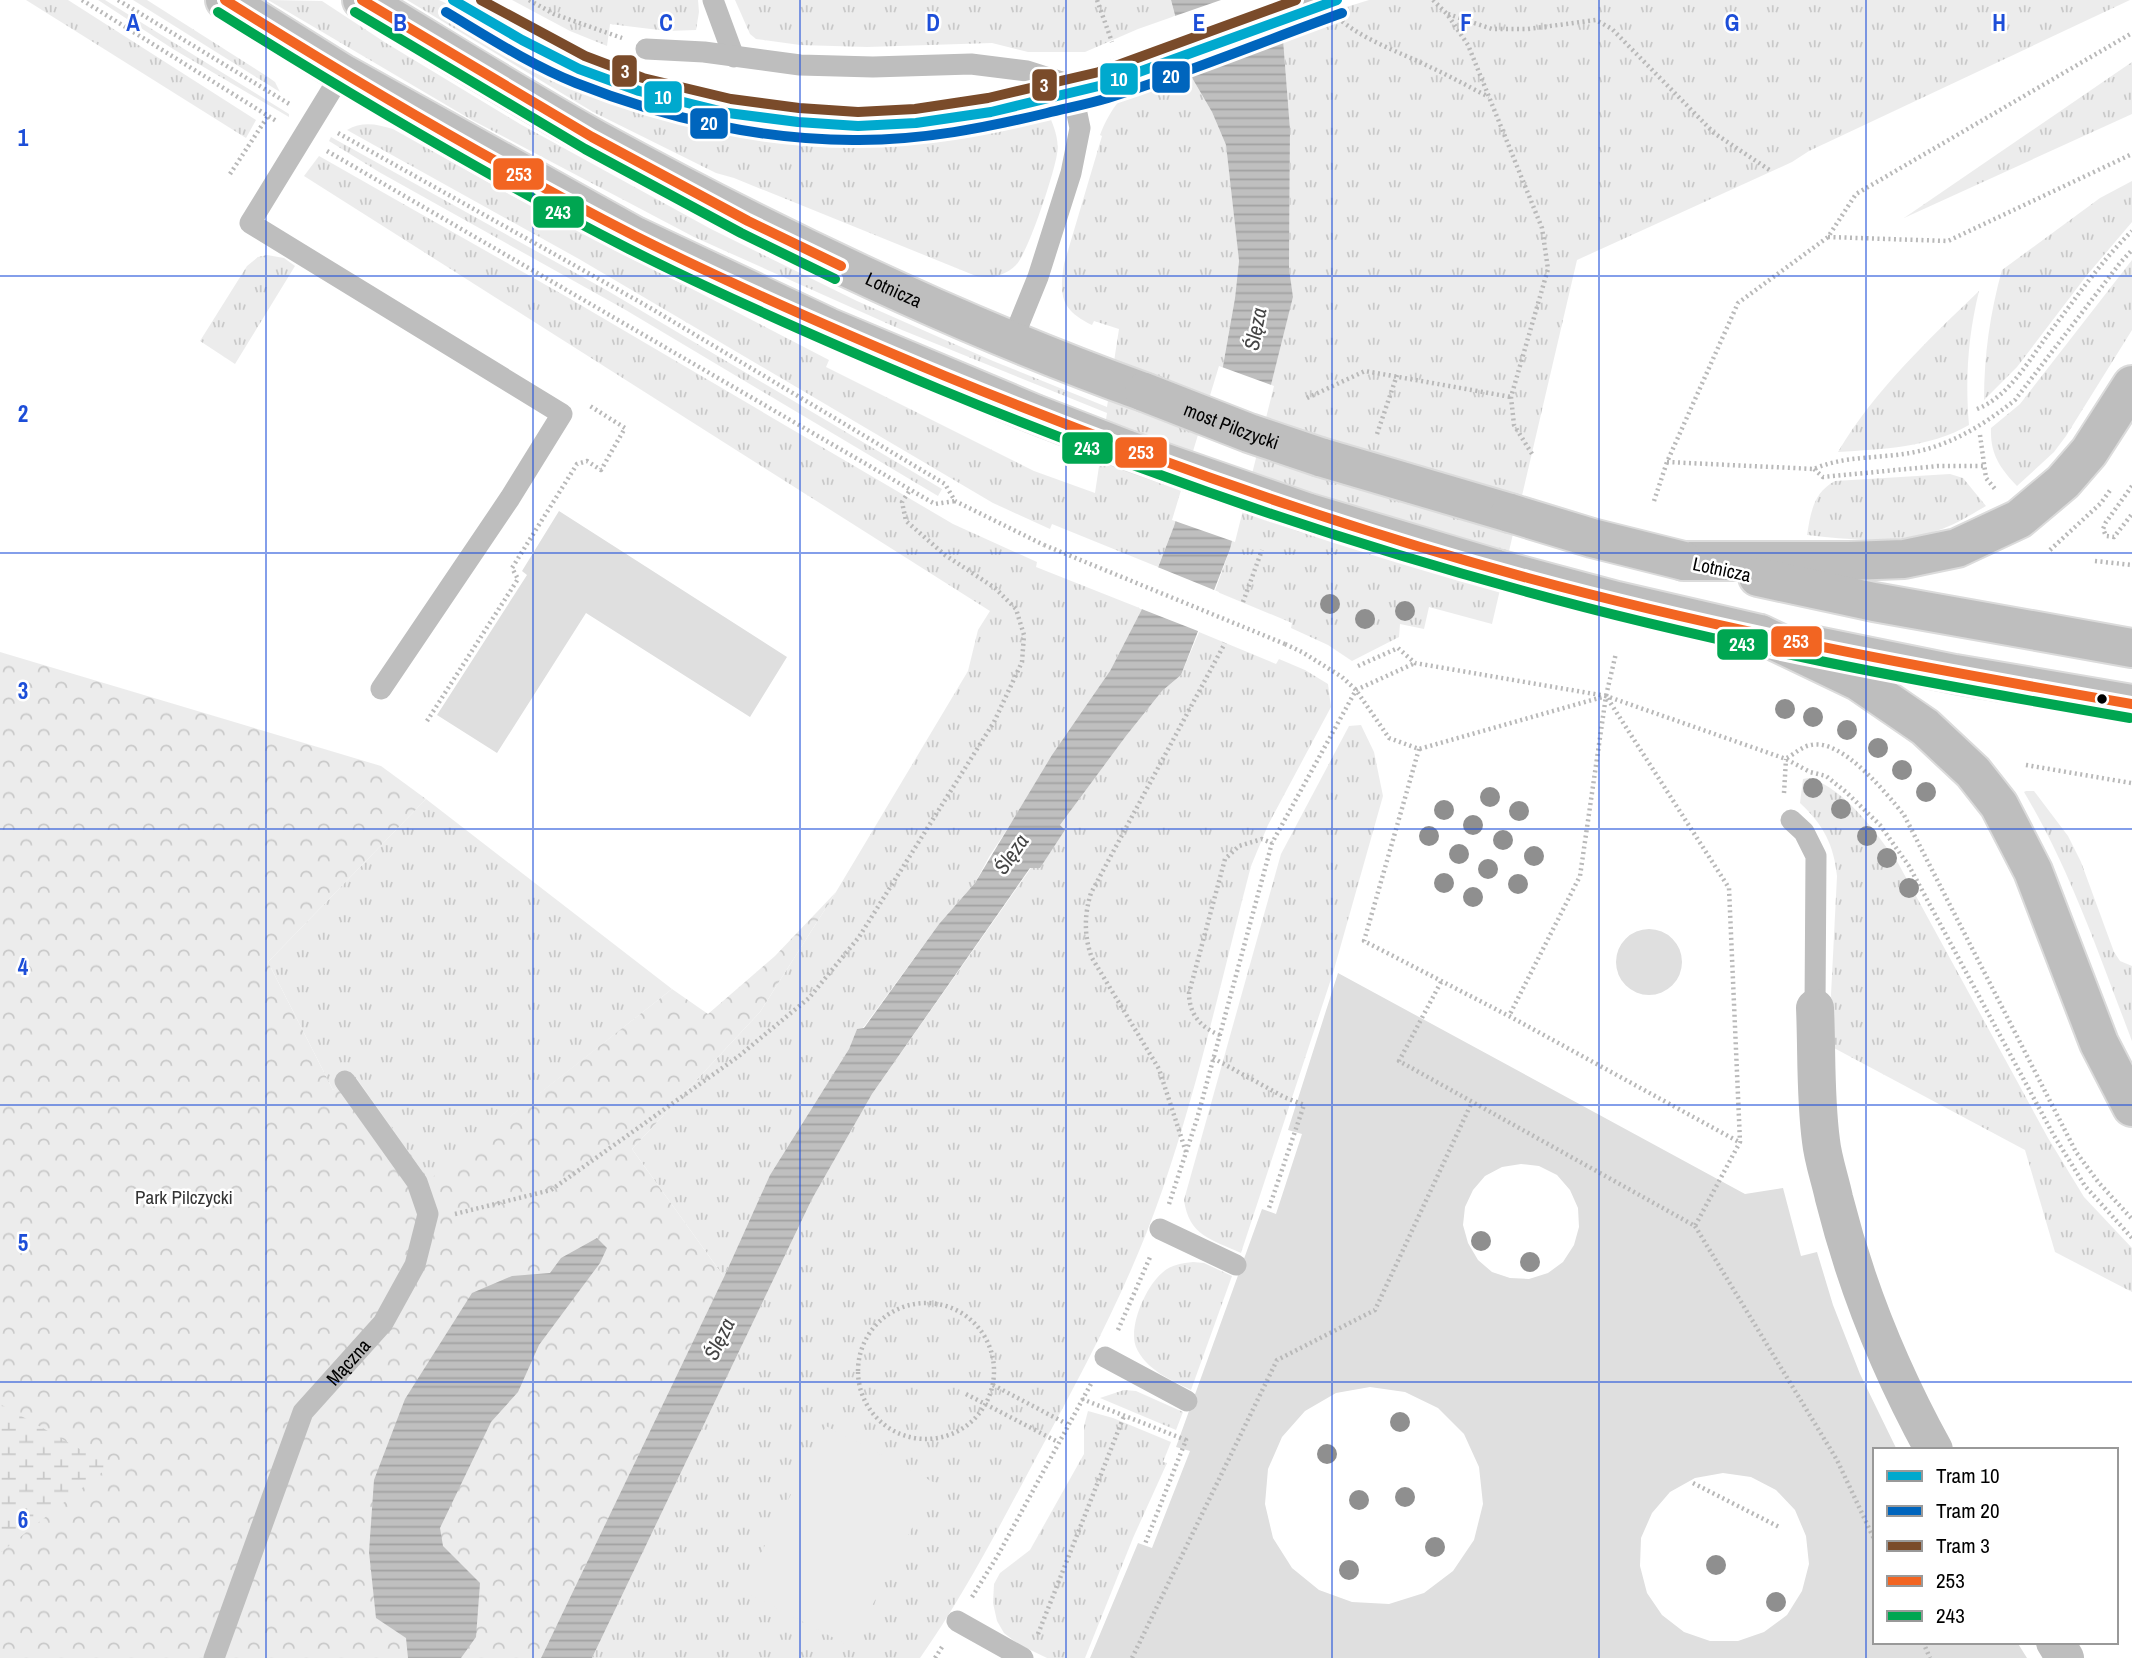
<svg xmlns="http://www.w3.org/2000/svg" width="2132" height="1658" font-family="'Archivo Narrow',sans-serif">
<defs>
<pattern id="grass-tufts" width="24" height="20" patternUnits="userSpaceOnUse" patternTransform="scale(1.75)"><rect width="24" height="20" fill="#ececec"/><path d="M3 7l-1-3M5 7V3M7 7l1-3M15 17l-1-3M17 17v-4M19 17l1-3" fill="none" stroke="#c9c9c9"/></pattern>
<pattern id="forest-crowns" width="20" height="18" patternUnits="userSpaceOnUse" patternTransform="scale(1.75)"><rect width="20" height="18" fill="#ececec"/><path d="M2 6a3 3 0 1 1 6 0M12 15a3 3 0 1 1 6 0" fill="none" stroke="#c9c9c9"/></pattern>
<pattern id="wetland-marsh" width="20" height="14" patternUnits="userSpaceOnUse" patternTransform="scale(1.75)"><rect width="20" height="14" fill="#ececec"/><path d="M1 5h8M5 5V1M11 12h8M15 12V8" fill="none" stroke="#c9c9c9"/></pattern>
<pattern id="water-rules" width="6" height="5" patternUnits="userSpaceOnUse" patternTransform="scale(1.75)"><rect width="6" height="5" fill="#bfbfbf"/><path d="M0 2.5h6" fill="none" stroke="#a2a2a2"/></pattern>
</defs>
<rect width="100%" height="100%" fill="#fff"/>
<path fill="url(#grass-tufts)" d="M26,0H68L256,120L246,138Z
M98,0H105L289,114V117L173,49Z
M133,0H147L268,77L275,82L280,92Z
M268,0L322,1L386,43L520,124L711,229L857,301L993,361L1107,407L1119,329L1094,321L1092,325C1061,310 1059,296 1064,264L1102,136L1100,135C1110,109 1125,89 1150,76L1154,88L1191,76L1212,112L1226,145L1239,261L1235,298L1223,366L1174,526L1158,567L1052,524L1050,529L993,503L579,259L347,130C362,121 377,124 393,129L511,195L829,360L826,367L1034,471L1095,493L1107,413L902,330L694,237L470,119Z
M407,0C416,0 430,0 439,0C450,4 468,19 479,25C503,40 528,54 554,66C712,139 878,149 1046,108C1052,122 1060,138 1057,154C1054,174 1028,253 1016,265C1005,276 990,279 976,276L734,178L716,173L593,112Z
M512,0H698L699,12L696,30L667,31L610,24L607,46L570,31Z
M735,0H1171L1175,16L1138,29L1085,52H1028L992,43L867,47L800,45L756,39L750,34Z
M1369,0H2130L1809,151L1792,162L1577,260L1492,624L1429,607L1424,629L1400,624L1399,637L1352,661L1328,645L1291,628L1292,623L1215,591L1230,549L1293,297L1289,268L1290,129L1283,39L1316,29L1314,17Z
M2132,62V114L1904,218Z
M331,137L608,291L942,489L938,496L624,309L379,172L329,141Z
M319,156L567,297L953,524L1037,562L1036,567L1142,609L1110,671L989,857L975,883L939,924L863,1028L857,1029L849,1049L770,1175L724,1277L632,1149L760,1012L836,892L968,671L978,630L990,611L304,176Z
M2132,181V222L2087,275L2017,367L1984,400C1984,355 1990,313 2002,270L2100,198Z
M267,255L284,258L295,266L235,364L200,341L247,266L258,257Z
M2132,260V330L2066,436L2054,452L2017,486C2000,468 1990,454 1991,428L2020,404Z
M1979,291C1968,336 1965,379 1969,425C1929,448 1883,449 1838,452C1874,391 1928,340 1979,291Z
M1950,474L1963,478L1986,506C1972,514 1958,523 1942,529C1902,544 1849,540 1807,535C1811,512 1813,493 1835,481Z
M1199,632L1276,664L1279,659L1305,670L1328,684L1331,707L1268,825L1251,866C1223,973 1199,1083 1163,1188C1131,1282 1084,1369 1037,1456C1000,1525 965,1594 920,1658H592L812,1199L872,1094L1031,868L1040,867L1065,830L1060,825L1126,736L1162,691L1181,675Z
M1361,725L1374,752L1383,796L1333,973L1241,1253C1211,1239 1189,1236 1184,1200L1281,854L1349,726Z
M1809,778C1846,789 1876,833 1898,863L2048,1138L2084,1197L2132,1248V1292L2055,1252L2025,1150L1834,1048L1831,995L1837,876C1834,845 1823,824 1800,803L1803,779Z
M2026,791H2034L2068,836L2081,862L2114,952L2120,961L2132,966V1041C2099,955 2071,871 2024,792Z
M426,799L672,989L429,1181L355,1076L333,1090L268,962Z
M1193,1262L1204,1263L1232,1276L1191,1390C1171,1380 1146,1370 1136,1347C1128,1327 1146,1286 1162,1273C1170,1265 1182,1263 1193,1262Z
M1124,1390L1136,1391L1183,1412L1176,1430L1100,1398Z
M1088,1411L1113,1418L1171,1442L1163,1462L1167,1463L1133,1538L1085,1658H1047L1018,1644L1004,1633L997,1621L993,1603L994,1584L1000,1573L1030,1550L1084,1454V1426Z"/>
<path fill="url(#forest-crowns)" d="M0,652L381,766L426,799L268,962L333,1090L355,1076L429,1180L672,989L708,1014L775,956L836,892L760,1012L632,1149L724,1277L541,1658H0Z"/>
<path fill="url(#wetland-marsh)" d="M0,1404L110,1466L0,1553Z"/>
<path fill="#ececec" d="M826,1426L935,1483L851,1647L742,1590Z"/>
<path fill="url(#water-rules)" d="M1171,0H1255L1283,39L1290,129L1289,268L1293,297L1230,549L1181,675L1162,691L1126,736L1060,825L1065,830L1040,868H1030L872,1094L812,1199L592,1658H541L724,1277L770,1175L849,1049L857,1029L864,1028L939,924L975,883L1052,755L1110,671L1142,609L1174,526L1223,366L1235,298L1239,261L1226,145L1212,112L1191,76Z
M597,1238L607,1248L600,1263L539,1345L518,1392L491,1422L440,1528L443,1546L480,1583L476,1637L461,1658H408L406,1638L376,1618L369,1552L374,1480L405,1399L472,1293L512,1276L550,1273L561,1258Z"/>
<path fill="#fff" d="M1221,0H1259L1286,38L1187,74L1172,17Z
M1219,366L1274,386L1235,542L1172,520Z
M1155,566L1219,592L1203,633L1139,608Z"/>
<path fill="#dfdfdf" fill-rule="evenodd" d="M559,511L787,657L750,717L586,613L497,753L437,715L527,575L522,571Z
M1616 962a33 33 0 1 1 66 0a33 33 0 1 1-66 0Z
M1338,973L1745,1194L1783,1188L1801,1256L1817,1252L1833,1305L1860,1374L1897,1450H1875V1642H2017L2027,1658H1090L1138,1543L1152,1548L1190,1451L1176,1447L1262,1209L1276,1214L1302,1134L1288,1130ZM1521,1164L1539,1166L1557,1175L1570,1190L1578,1208L1579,1227L1574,1245L1563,1262L1548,1273L1529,1279L1510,1278L1492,1272L1478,1260L1468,1243L1463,1225L1465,1207L1473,1190L1485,1176L1502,1167ZM1370,1387L1405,1392L1438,1408L1464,1434L1479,1467L1483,1504L1474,1540L1453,1571L1424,1593L1389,1604L1352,1602L1319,1590L1292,1568L1273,1538L1265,1504L1268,1469L1282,1437L1305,1411L1336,1393ZM1723,1473L1751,1477L1776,1490L1795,1510L1806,1536L1809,1564L1802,1591L1787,1615L1764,1632L1738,1641H1710L1684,1632L1662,1615L1647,1593L1640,1566L1641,1538L1652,1513L1670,1492L1695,1478Z"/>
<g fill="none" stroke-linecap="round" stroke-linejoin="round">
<defs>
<g id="primary">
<path d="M225,0L342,73L635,236L828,327L1035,414L1128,450"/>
<path id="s2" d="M362,0C439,46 516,95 595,139C772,236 953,323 1144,392"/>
<path d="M1320,457L1510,513"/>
<path d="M1306,512L1497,569"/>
<path d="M1684,561H1849L1904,559L1957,548L2019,519L2063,482L2089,452L2132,385"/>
<path d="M1758,577L1874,602L2132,648"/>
<path d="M1760,634L1858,681L1925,727L1973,772L1999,805L2033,871L2099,1043L2132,1107"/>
<path d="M1817,646L1955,674L2132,704"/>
</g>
</defs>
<use href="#primary" stroke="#dbdbdb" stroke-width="42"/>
<path stroke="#b9b9b9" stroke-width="4.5" stroke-dasharray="2 3.5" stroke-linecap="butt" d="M82,0L278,122
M118,0L291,105
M529,0L554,14L622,38
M1097,0L1112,42
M1433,0L1447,14L1468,45L1542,228L1548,269L1511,397L1514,425L1532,454
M1334,14C1359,39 1398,51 1430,67C1450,76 1469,87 1489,97
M1448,14L1492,29H1528L1596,20L1612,29L1714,133L1771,171
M338,133L647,306L945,484L955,501L1044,545
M327,151L935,504L955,501
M230,174L268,116
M1828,237L1948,241L2132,154
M1307,398L1365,371L1511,397
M1977,409C2008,397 2028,362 2047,336C2074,301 2100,262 2132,231
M1377,434L1397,375
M1980,435L1986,478L1995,489
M1667,462L1814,469C1845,455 1881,459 1915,452C1953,444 1985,424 2015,400L2120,263L2132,250
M1814,469L1823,477L1938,466H1983
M2132,486L2106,522L2103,529L2106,536L2114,537L2132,514
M1654,501L1667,462L1738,303L1828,237L1856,194L2132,33
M2050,550L2101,503L2111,489
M2095,561L2132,565
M1243,602L1262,550
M1285,644L1302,652L1342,677L1356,690L1389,738L1419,749L1606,696L1786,759L1810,772L1826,776L1846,792L1880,825L1909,866L2053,1134L2085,1186L2132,1238
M1358,666L1398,648L1415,663L1606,696L1580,876L1509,1016
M427,721L518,579L512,568L577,464L587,461L601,470L625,428L590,406
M1419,749L1364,941L1509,1016L1739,1142
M1787,758C1794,754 1803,746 1811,745C1842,738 1887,794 1904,815L2076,1152L2099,1183L2132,1219
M2026,765L2131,783
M1784,793L1786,759
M1441,982L1399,1061L1695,1226L1740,1142L1729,888L1606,696L1616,653
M1220,1035C1201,1028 1189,1014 1189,993L1225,859L1239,846L1262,839L1272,843
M1213,1058L1284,1097L1304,1105L1268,1211
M1186,1152L1159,1069L1092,958C1084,937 1084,915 1091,893L1225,643
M1169,1204L1197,1119L1272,843L1356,690L1415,663
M455,1214L551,1190L739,1056L809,998L859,937L994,722L1022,662L1024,635L1016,609L995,588L945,555L906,521L902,502L910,490
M1695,1226L1837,1460L1875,1541
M858 1371a68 68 0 1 1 136 0a68 68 0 1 1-136 0Z
M1118,1330L1151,1255
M993,1385L1067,1424
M966,1394L1058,1442
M1082,1399L1186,1440L1145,1544
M1693,1483L1781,1528
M972,1597L998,1555L1092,1382
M1038,1634L1124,1416
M1923,1642L1930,1658
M935,1658L942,1647
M1132,1658L1277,1360L1375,1310L1472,1102"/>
<g stroke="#bebebe" stroke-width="21">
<path d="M713,0L734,57"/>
<path d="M646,49L704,52L800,65L873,67L971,64L1027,71L1071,85L1311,0"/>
<path d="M342,73L250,223L562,414L510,498L381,689"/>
<path d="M1012,341L1038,277L1071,173L1080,128L1071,85"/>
<path d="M1791,820L1804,832L1816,856L1815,1008"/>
<path d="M1160,1229L1236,1265"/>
<path d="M1105,1357L1187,1401"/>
<path d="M957,1621L1023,1658"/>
<path id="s1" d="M214,1658L303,1412L383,1323L415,1265L428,1214L417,1182L345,1081"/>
</g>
<path stroke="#bebebe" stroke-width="38" d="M1815,1008C1817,1052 1815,1096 1821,1141C1823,1160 1830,1179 1834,1198C1856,1286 1890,1370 1934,1450
M2055,1642L2065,1658"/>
<use href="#primary" stroke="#bebebe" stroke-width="38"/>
<defs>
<g id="primary-bridge">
<path id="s3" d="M1144,392L1249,433L1320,457"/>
<path d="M1128,450L1306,512"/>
<path d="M1510,513L1592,538L1684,561"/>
<path d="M1497,569L1617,601L1760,634"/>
</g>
</defs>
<use href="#primary-bridge" stroke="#dbdbdb" stroke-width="42" stroke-linecap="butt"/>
<path stroke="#b9b9b9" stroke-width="4.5" stroke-dasharray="2 3.5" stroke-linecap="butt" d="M1044,545L1285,644"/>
<use href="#primary-bridge" stroke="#bebebe" stroke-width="38"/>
<defs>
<path id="bus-1" d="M225,0C359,84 495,164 635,236C736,287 840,332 945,376C1135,454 1329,524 1528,578C1727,632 1929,669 2132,704
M362,0L592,137L748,221L841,266"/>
<path id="bus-2" d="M218,12C352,96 488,177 629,249C730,300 834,345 939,389C1130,468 1325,537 1524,591C1723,646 1926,683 2130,718
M355,12L585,149L741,233L835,279"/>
</defs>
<use href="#bus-1" stroke="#fff" stroke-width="16"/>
<use href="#bus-2" stroke="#fff" stroke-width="16"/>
<use href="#bus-1" stroke="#f26522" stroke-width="10"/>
<use href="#bus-2" stroke="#00a651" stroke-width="10"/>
<defs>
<path id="tram-1" d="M453,0L522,40L579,69L639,91L728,113L798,122L858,126L916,123L991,112L1103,85L1337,0"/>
<path id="tram-2" d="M446,12C488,37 531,65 576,83C664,118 764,141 859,140C923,140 985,128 1047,113C1067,108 1088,104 1108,98C1187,73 1264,41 1342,13"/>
<path id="tram-3" d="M481,0L585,56L643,78L731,99L799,108L858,112L915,109L988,98L1099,72L1296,0"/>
</defs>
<use href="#tram-1" stroke="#fff" stroke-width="16"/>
<use href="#tram-2" stroke="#fff" stroke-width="16"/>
<use href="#tram-3" stroke="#fff" stroke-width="16"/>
<use href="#tram-1" stroke="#00a9ce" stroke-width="10"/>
<use href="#tram-2" stroke="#0065bd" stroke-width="10"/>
<use href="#tram-3" stroke="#7a4b2a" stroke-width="10"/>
</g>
<g fill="#8f8f8f">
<circle cx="1330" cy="604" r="10"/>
<circle cx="1405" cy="611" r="10"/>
<circle cx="1365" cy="619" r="10"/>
<circle cx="1785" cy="709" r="10"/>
<circle cx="1813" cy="717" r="10"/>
<circle cx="1847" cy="730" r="10"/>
<circle cx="1878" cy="748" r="10"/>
<circle cx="1902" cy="770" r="10"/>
<circle cx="1813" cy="788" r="10"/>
<circle cx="1926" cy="792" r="10"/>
<circle cx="1490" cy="797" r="10"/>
<circle cx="1841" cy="809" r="10"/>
<circle cx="1444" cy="810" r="10"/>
<circle cx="1519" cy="811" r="10"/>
<circle cx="1473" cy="825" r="10"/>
<circle cx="1429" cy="836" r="10"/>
<circle cx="1867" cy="836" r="10"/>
<circle cx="1503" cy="840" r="10"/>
<circle cx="1459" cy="854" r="10"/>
<circle cx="1534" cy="856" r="10"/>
<circle cx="1887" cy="858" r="10"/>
<circle cx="1488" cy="869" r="10"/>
<circle cx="1444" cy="883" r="10"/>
<circle cx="1518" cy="884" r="10"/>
<circle cx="1909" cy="888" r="10"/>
<circle cx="1473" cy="897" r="10"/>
<circle cx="1481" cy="1241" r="10"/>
<circle cx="1530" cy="1262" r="10"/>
<circle cx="1400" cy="1422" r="10"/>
<circle cx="1327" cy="1454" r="10"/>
<circle cx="1405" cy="1497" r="10"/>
<circle cx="1359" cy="1500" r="10"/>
<circle cx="1435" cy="1547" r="10"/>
<circle cx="1716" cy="1565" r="10"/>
<circle cx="1349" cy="1570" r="10"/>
<circle cx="1776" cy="1602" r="10"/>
</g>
<path fill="none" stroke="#1d4ed8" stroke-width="2" stroke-opacity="0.55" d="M266,0V1658M533,0V1658M800,0V1658M1066,0V1658M1332,0V1658M1599,0V1658M1866,0V1658M0,276H2132M0,553H2132M0,829H2132M0,1105H2132M0,1382H2132"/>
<circle fill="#000" stroke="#fff" stroke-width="2.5" cx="2102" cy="699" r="6"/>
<g text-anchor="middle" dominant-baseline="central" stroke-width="5" stroke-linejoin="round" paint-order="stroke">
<g font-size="19" fill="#000" stroke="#fff">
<text stroke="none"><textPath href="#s2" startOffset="606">Lotnicza</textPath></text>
<text stroke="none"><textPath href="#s3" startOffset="94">most Pilczycki</textPath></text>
<text transform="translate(1722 569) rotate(12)">Lotnicza</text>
<text stroke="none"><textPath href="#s1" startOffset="329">Mączna</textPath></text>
</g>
<g font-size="19" fill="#333" stroke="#fff">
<text x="184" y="1197">Park Pilczycki</text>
</g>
<g font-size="21" font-style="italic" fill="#444" stroke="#fff">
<text transform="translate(1255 329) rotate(-79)">Ślęza</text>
<text transform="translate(1011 854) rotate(-55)">Ślęza</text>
<text transform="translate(719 1339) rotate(-64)">Ślęza</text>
</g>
</g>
<g font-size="23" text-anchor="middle" font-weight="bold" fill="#1d4ed8" stroke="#fff" stroke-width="5" stroke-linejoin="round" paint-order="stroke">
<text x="133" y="31">A</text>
<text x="400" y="31">B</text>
<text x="666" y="31">C</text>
<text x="933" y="31">D</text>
<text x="1199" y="31">E</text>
<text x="1466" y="31">F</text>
<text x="1732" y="31">G</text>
<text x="1999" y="31">H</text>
<text x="23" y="146">1</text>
<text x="23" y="422">2</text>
<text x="23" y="699">3</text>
<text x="23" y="975">4</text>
<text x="23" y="1251">5</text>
<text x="23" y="1528">6</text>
</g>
<g stroke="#fff" stroke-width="2.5">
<rect x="611" y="54" width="27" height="34" rx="7" fill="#7a4b2a"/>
<rect x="1151" y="60" width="40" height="34" rx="7" fill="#0065bd"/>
<rect x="1099" y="62" width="40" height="34" rx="7" fill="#00a9ce"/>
<rect x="1031" y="68" width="27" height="34" rx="7" fill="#7a4b2a"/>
<rect x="643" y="80" width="40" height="34" rx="7" fill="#00a9ce"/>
<rect x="689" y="107" width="40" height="33" rx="7" fill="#0065bd"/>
<rect x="492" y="157" width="53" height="34" rx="7" fill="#f26522"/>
<rect x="532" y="195" width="53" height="34" rx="7" fill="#00a651"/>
<rect x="1061" y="431" width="53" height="34" rx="7" fill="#00a651"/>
<rect x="1114" y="436" width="54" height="33" rx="7" fill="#f26522"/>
<rect x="1770" y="625" width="53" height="33" rx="7" fill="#f26522"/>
<rect x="1716" y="628" width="53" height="33" rx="7" fill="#00a651"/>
</g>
<g font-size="19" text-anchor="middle" font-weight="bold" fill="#fff">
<text x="625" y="78">3</text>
<text x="1171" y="83">20</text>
<text x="1119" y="86">10</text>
<text x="1044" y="92">3</text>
<text x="663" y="104">10</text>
<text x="709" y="130">20</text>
<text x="519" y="181">253</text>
<text x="558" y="219">243</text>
<text x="1087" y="455">243</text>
<text x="1141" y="459">253</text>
<text x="1796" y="648">253</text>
<text x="1742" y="651">243</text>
</g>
<rect x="1873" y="1448" width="245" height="196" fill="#ffffff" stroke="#999999" stroke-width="2"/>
<rect x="1887" y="1471" width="35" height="10" fill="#00a9ce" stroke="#999999" stroke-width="2"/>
<text x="1936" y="1483" font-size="21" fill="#000000">Tram 10</text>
<rect x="1887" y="1506" width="35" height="10" fill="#0065bd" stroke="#999999" stroke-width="2"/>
<text x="1936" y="1518" font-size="21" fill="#000000">Tram 20</text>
<rect x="1887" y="1541" width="35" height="10" fill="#7a4b2a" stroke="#999999" stroke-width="2"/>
<text x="1936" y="1553" font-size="21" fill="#000000">Tram 3</text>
<rect x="1887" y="1576" width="35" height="10" fill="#f26522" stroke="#999999" stroke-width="2"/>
<text x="1936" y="1588" font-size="21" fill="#000000">253</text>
<rect x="1887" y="1611" width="35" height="10" fill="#00a651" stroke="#999999" stroke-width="2"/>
<text x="1936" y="1623" font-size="21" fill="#000000">243</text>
</svg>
